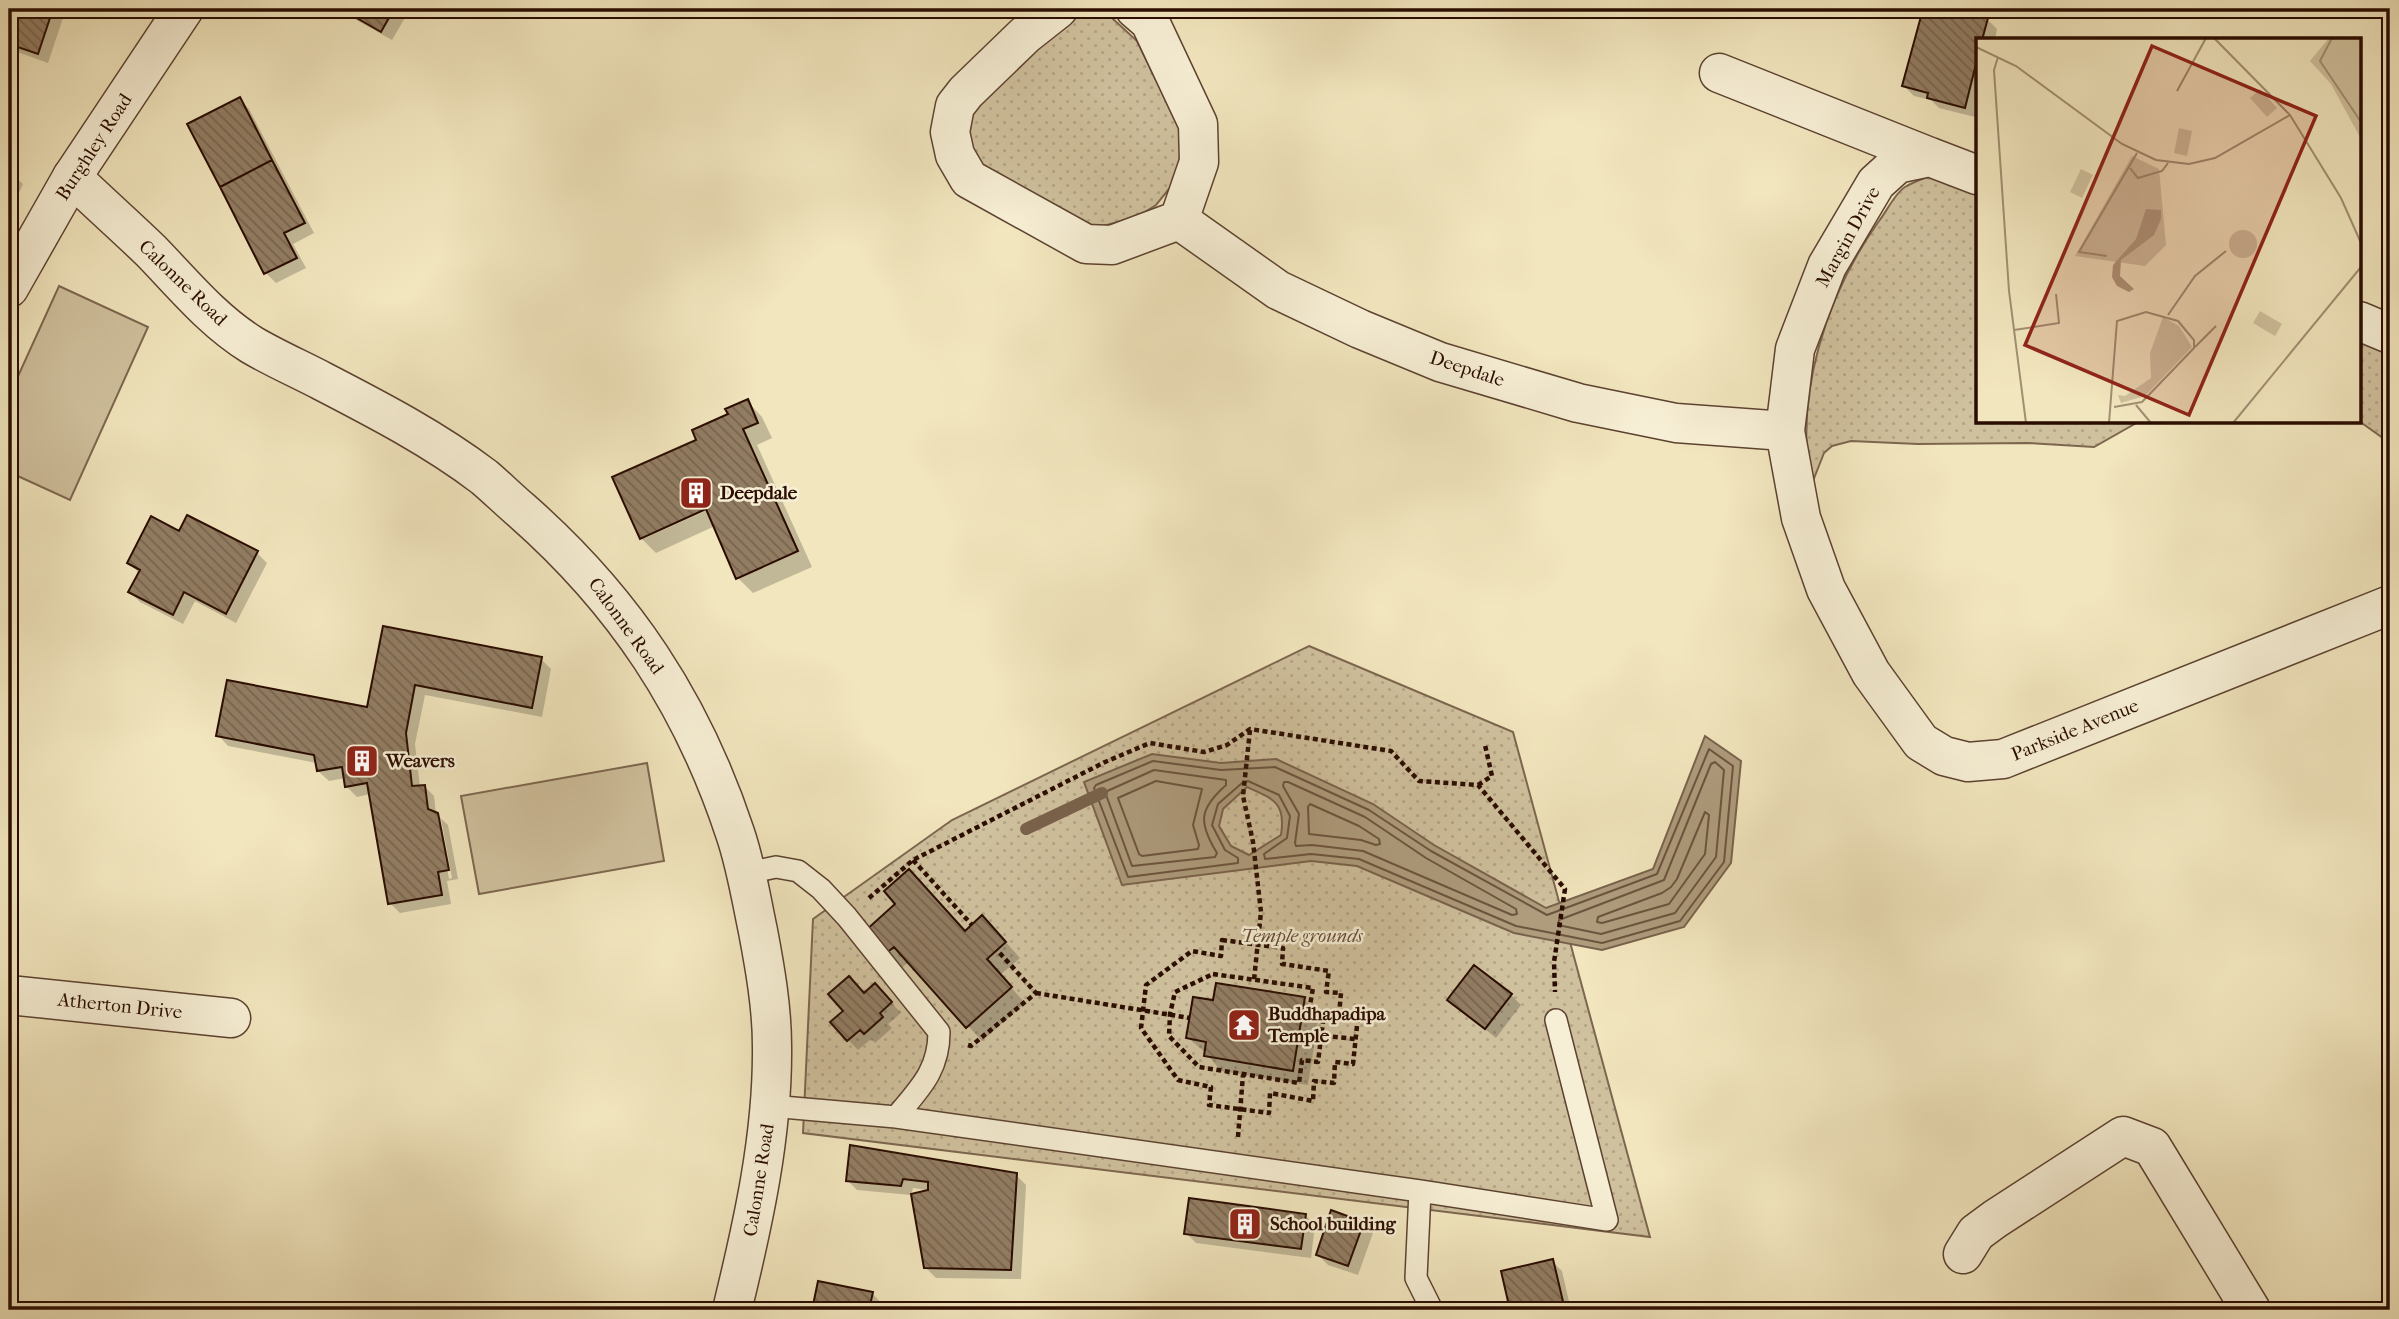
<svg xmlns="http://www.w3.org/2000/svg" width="2399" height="1319" font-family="'IM FELL French Canon',serif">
<defs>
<pattern id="green-dots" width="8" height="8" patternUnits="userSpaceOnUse" patternTransform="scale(1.75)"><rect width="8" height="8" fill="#d0c19e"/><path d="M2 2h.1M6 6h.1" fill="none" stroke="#b3a586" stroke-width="1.8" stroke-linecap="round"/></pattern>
<pattern id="building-back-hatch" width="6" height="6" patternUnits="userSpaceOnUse" patternTransform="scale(1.75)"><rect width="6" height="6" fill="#927d63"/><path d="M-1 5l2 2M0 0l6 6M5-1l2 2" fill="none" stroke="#77654f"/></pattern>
</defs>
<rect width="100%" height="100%" fill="#f2e6be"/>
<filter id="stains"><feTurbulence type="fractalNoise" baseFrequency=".00286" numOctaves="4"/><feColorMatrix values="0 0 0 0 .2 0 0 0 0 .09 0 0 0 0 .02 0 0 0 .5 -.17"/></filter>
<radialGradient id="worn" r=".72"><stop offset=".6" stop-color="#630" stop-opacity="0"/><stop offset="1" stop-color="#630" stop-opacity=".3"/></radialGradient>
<path fill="url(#green-dots)" stroke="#7d664f" stroke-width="2" d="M1091,15L1112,18L1137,41L1179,127L1181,160L1173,184L1156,205L1137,217L1088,230L978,170L969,143L972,107L1061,27L1077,17Z
M1930,176L1977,191V422H2138L2094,447L2028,443L1918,444L1851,441L1832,446L1824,453L1811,486C1794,395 1826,295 1879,221C1887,211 1895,193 1905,187C1913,182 1922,179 1930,176Z
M2359,341L2390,353V443L2359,421Z
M1309,646L1513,732L1650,1237L803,1133L813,919L952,820Z"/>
<path fill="#d0c19e" stroke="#7d664f" stroke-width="2" d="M59,286L148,327L70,500L9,472V396Z
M647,763L664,861L479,894L461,796Z"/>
<path fill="#ae9c7d" stroke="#79624b" stroke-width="2" fill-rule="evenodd" d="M1705,736L1741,761L1731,863L1684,927L1602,950L1514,933L1357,866L1311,861L1122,885L1084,782L1152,754L1221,763L1276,759L1373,804L1434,845L1546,908L1653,869ZM1247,787C1274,799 1286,803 1281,835L1249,855L1231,846L1219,826L1223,809Z"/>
<path fill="#0003" fill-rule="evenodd" d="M9,9H66L48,63L9,49Z
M337,9H410L392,40Z
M1925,9H1947L1987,19L1997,29L1995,40H1977V107L1975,117L1939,108L1931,100L1914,96L1904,86Z
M239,99L249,109L314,233L293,244L306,268L276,283L266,273L190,125Z
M9,172L23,184L9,214Z
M747,401L762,417L772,438L757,445L812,567L753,593L738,578L715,526L656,553L641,538L698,441ZM713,504L714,507L645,538V534Z
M188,517L257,553L267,563L236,623L195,601L183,624L140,602L130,592L140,574L129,563L180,533Z
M385,628L541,659L551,669L542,717L425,695L415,744L420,787L424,786L434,796L436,814L448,825L458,879L447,881L451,904L400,913L390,903L370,794L357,797L347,787L345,778L329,781L318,771L317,763L228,746L218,735L369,710ZM438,819H441L452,878L449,879Z
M867,931L997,932L1020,958L1000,975L1025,1003L982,1041L909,961L902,968Z
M864,995L885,996L901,1013L888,1024L892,1028L875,1043L871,1039L858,1050L832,1023Z
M1511,995L1521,1005L1496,1038L1449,1000Z
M1304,999L1319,1014L1308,1085L1221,1071L1206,1053L1188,1038L1214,1002Z
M1016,1175L1026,1185L1021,1279L936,1278L926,1268L933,1191L913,1188L911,1195L857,1190L847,1180Z
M1305,1215L1315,1225L1311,1258L1196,1243L1186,1233Z
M1363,1223L1373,1233L1358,1275L1328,1265L1318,1255Z
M1552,1261L1562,1271L1571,1310H1512L1503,1272Z
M872,1293L882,1304L881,1310L814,1309Z"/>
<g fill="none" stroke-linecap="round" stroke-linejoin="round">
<path stroke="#6c543e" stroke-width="2" d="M1709,749L1733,766L1724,862L1680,921L1602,943L1516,926L1359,859L1311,854L1265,859L1264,854L1287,838L1290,816L1279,795L1248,781L1242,783L1218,804L1212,825L1225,850L1238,858V863L1128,877L1094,788L1096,785L1153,761L1221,770L1275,767L1369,810L1431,851L1547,915L1657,874Z
M1715,762L1724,770L1716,857L1675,913L1601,934L1558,925L1559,920L1664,880L1711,764Z
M1154,770L1226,780V785C1199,809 1198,822 1217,853L1215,857L1132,866L1105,792Z
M1156,781L1202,789L1193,825L1199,845L1198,849L1142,856L1139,854L1118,798Z
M1284,782H1288L1365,817L1426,858L1516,909L1517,914L1512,915L1363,851L1312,845L1296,846L1295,843L1299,814L1283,786Z
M1310,804L1359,826L1379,839L1380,844L1376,845L1361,840L1309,834L1308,807Z
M1705,812L1709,815L1705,854L1669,904L1602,923L1597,922L1598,917L1662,893L1671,887L1677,879Z"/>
<path stroke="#79624b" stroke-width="12" d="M1026,829L1102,793"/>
</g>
<path fill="url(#building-back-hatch)" stroke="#2a0c00" stroke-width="2" d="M9,9H53L38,54L9,44Z
M341,9H394L381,32Z
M1923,9H1954L1988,18L1982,40H1977V60L1965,108L1927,98L1928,93L1902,86Z
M240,97L272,160L220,187L187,124Z
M272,160L305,223L284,233L297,258L264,274L220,187Z
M748,399L758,423L743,429L798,551L736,579L706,509L640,539L612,477L696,440L692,430L728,414L725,409Z
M187,515L258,551L226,614L184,592L173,615L128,592L140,570L127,563L151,516L179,531Z
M383,626L542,657L532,708L415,685L406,733L412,786L425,785L428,809L438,813L449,870L438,872L442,895L388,904L367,783L345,787L342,767L317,771L314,755L216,736L227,680L367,707Z
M909,869L965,931L982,915L1006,942L987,959L1012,987L966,1028L894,947L885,954L865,931L895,904L884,891Z
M1474,965L1512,994L1485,1029L1447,1000Z
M849,976L864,993L875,983L892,1002L880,1013L883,1017L864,1034L860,1030L847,1041L830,1022L843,1011L828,994Z
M1216,983L1305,997L1293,1071L1204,1056L1206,1042L1186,1038L1193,997L1213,1000Z
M850,1145L1017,1173L1011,1270L924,1268L911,1194L928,1190V1182L903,1179L901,1186L846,1181Z
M1189,1198L1306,1214L1301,1249L1184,1234Z
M1331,1210L1364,1222L1348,1266L1316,1255Z
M1553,1259L1565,1310H1510L1501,1271Z
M818,1281L873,1292L869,1310H812Z"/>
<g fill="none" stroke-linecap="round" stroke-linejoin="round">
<defs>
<path id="service" d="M747,873L776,867L798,871L821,889L847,917L939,1032C939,1071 919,1089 896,1117
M771,1106L896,1117L1420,1191L1607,1220L1556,1020
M1420,1191L1416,1278L1432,1310"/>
<path id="minor" d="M1058,9L1025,35L966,92L955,106L950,132L955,155L969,179L1086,244L1112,245L1179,220L1199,162L1198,124L1150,22L1135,9
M1719,73L1930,157
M1977,175L1930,157L1897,164L1876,183L1827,266L1795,349L1785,431L1801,518L1826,589L1871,673L1921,742L1944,756L1968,762L2003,759L2390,605
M1179,220L1278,290L1360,329L1440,362L1578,403L1676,423L1785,431
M9,288L72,177
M2359,321L2390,334
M9,995L231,1018
M1963,1254L1976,1233L1995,1219L2123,1136L2152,1147L2251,1310"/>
<path id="tertiary" d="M184,9L72,177C98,202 125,226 151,251C183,284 212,320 252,345C274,358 299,369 322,381C378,410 434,439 484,477C497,488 509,500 522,511C624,601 692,703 735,833C746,865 751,898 758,931C765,968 772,1008 772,1046C773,1135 753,1224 732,1310"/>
</defs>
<use href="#service" stroke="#5c4230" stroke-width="24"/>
<use href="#minor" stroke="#5c4230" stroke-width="41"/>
<use href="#tertiary" stroke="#5c4230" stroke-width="41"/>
<path stroke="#2a0c00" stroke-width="4.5" stroke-dasharray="5 3.5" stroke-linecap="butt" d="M1250,730L1243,796L1253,842L1261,912L1254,980
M1478,785L1492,776L1485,745
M913,860L972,925
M869,898L913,860L1105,762L1150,743L1204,752L1227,745L1250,729L1391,751L1419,781L1478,785L1565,889L1554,962L1555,992
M1222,940L1283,948L1282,964L1329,971L1326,992L1341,993L1339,1015L1358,1016L1353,1064L1335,1062L1334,1083L1314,1081L1313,1101L1270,1093L1269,1113L1209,1105L1211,1087L1178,1080L1141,1028L1146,985L1192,951L1221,956Z
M1213,974L1313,988L1309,1011L1324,1014L1318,1062L1302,1060L1299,1083L1199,1067L1169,1036L1170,1014L1175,992Z
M1036,993L1190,1018
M1299,1033L1355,1039
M968,1045L971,1046L1036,993L997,950
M1238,1137L1243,1075"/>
<use href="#service" stroke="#f7efd5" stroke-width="21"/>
<use href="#minor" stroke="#f7efd5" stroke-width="38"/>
<use href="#tertiary" stroke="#f7efd5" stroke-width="38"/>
</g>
<defs>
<symbol id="building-square" viewBox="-11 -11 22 22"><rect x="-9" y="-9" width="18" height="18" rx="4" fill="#8f2418" stroke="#f7efd5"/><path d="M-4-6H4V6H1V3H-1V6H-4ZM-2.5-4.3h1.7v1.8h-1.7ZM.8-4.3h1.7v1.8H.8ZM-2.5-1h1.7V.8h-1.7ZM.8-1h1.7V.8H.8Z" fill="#fff"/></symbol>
<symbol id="temple-square" viewBox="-11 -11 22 22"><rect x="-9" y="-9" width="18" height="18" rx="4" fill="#8f2418" stroke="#f7efd5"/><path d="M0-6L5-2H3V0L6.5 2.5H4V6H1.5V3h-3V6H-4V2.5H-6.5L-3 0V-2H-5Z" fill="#fff"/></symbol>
</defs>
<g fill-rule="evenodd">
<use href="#building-square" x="677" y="474" width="38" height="38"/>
<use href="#building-square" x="343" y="742" width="38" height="38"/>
<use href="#temple-square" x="1225" y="1006" width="38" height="38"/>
<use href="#building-square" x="1226" y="1205" width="38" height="38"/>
</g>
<g text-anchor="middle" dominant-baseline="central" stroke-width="5" stroke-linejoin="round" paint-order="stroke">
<g font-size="19" fill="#2a0c00" stroke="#f7efd5">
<text transform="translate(94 147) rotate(-57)">Burghley Road</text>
<text transform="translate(1848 237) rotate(-61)">Margin Drive</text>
<text transform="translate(183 283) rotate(44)">Calonne Road</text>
<text transform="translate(1467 369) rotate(18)">Deepdale</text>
<text transform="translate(626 626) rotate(54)">Calonne Road</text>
<text transform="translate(2075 730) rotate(-22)">Parkside Avenue</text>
<text transform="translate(120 1006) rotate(6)">Atherton Drive</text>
<text transform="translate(759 1180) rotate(-81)">Calonne Road</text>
</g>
<g font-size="19" font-weight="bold" fill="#2a0c00" stroke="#f7efd5" text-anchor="start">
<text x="720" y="493">Deepdale</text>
<text x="386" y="761">Weavers</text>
<text x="1268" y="1014">Buddhapadipa<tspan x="1268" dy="22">Temple</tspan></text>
<text x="1270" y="1224">School building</text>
</g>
<g font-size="19" font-style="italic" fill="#644b37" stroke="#f7efd5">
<text x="1302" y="936">Temple grounds</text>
</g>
</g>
<g transform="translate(1976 38)">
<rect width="385" height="385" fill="#f2e6be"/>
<path d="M156,118L183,131L190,207L169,228L99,218ZM253 206a14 14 0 1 1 28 0a14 14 0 1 1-28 0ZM187,279L203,288L216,309L169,358L145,365L142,357L149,358L175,340L174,315Z" fill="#d0c19e"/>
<path d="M353,0H385V101L355,46L334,23ZM284,51L301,70L291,79L274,60ZM203,90L216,93L211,118L198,115ZM105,131L117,137L106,160L94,154ZM284,273L306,286L299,298L277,285Z" fill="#d0c19e"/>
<path d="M170,171L185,172V181L178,197L145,222L144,238L158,251L153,254L141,248L136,239L137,227L160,201Z" fill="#ae9c7d"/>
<path fill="none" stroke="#a28f72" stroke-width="2" d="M238,0L314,77L365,160L385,205M356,0L344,23L385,84M0,9L40,28L146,106L180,122L213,126L239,120L314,77M22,19L18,32L33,253L50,385M201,53L230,0M154,130L162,140L186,133L192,125M131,218L103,214L161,115M192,277L219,238L250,213M38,292L83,285L80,256M219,309L240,288M160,367L175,385M133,385L141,283L170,274L202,283L218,302V310L166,364L138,369M257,385L385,229"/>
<path fill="#8f2418" fill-opacity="0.15" stroke="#8f2418" stroke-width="3.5" d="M176,8L340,78L213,377L49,307Z"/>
<rect width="385" height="385" fill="none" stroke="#2a0c00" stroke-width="3.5"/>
</g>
<rect width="2399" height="1319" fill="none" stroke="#f2e6be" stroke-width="35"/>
<rect x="10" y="10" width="2378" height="1298" fill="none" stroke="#2a0c00" stroke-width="3.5"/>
<rect x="18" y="18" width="2364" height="1284" fill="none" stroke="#2a0c00" stroke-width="2"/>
<rect width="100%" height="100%" filter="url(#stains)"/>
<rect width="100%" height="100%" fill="url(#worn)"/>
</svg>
